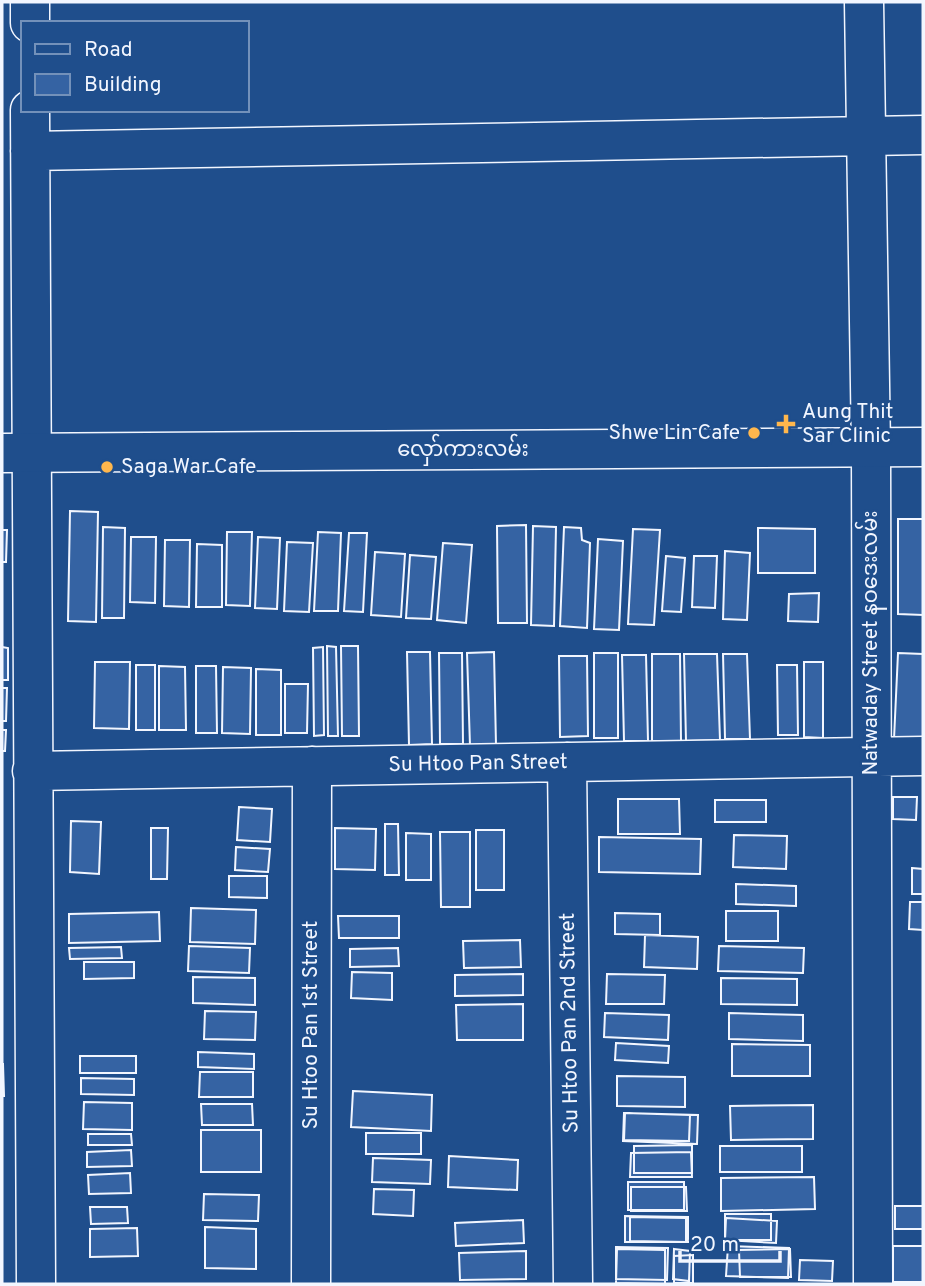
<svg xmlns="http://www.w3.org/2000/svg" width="925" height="1286" font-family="Overpass,'Noto Sans Myanmar',sans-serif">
<rect width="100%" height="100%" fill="#1f4e8c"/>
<path fill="#3563a3" stroke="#f2f6ff" stroke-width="2" d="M70,511L98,512L96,622L68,621Z
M898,519H923V615L898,614Z
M526,525L527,623H498L497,526Z
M533,526L556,527L554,626L531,625Z
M103,527L125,528L124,618H102Z
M564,527L581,528L582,540L590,543L587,628L560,626Z
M758,528L815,529V573H758Z
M633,529L660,530L654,625L628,624Z
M2,530H7L6,562H2Z
M227,532H252L250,606L226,605Z
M318,532L341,533L338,611H314Z
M349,533H367L363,612L344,611Z
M131,537H156L155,603L130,602Z
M258,537L280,538L277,609L255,608Z
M598,539L623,541L619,630L594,629Z
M165,540H190L189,607L164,606Z
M287,542L313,543L309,612L284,611Z
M443,543L472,545L466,623L437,620Z
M197,544L222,545V607H196Z
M725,551L750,553L747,620L723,619Z
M375,552L405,554L401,617L371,615Z
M410,555L436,557L431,619L406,618Z
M666,556L685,558L681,612L662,611Z
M694,556H717L715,608L692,607Z
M819,593L818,622L788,621L789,594Z
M327,646L336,647L338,736H328Z
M341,646H358L359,736H342Z
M2,647L8,648V680H2Z
M323,647L324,735L314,736L313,648Z
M407,652H430L432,744L409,745Z
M494,652L496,745L470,746L467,653Z
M439,653H462L463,744H440Z
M594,653H618V738H594Z
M898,653L923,654V740L894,739Z
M652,654H680L681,741H652Z
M684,654H717L720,740L686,741Z
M723,654H747L750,739H725Z
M622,655H646L648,741H624Z
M559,656H587L588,736L560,737Z
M95,662H130L129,729L94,728Z
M804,662H823V738L804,737Z
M136,665H155V730H136Z
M777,665H797L798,735H778Z
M159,666L185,667L186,730H159Z
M196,666H216L217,733H196Z
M223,667L251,668L250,734L222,733Z
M256,669L281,670V735H256Z
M285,684H308L307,733H285Z
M2,688H7L6,721H2Z
M2,730H6L5,751H2Z
M893,797H917L916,820L893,819Z
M618,799H679L680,834H618Z
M715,800H766V822H715Z
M239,807L272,809L270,842L237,840Z
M71,821L101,822L99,874L70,872Z
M385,824H398L399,875H385Z
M151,828H168L167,879H151Z
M335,828L376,829L375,870L335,869Z
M476,830H504V890H476Z
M440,832H470V907H441Z
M406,833L431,834V880H406Z
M734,835L787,836L786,869L733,867Z
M599,837L701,839L700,874L599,872Z
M236,847L270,849L268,872L235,870Z
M912,868L923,869V894H912Z
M229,876H267V898L229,897Z
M736,884L796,886V906L736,904Z
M910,902H923V930L909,929Z
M191,908L256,910L255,944L190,942Z
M726,911H778V941H726Z
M159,912L160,941L69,943V914Z
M615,913L660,914V935L615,934Z
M338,916H399V938H339Z
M645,935L698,937L697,969L644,967Z
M520,940L521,967L464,968L463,941Z
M189,946L250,948L249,973L188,971Z
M719,946L804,948L803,973L718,971Z
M121,947L122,958L70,959L69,948Z
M398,948L399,966L350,967V949Z
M84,962H134V978L84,979Z
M352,972L392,973V1000L351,998Z
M523,974V995L455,996V975Z
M607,974L665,975L664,1004H606Z
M193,977L255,978V1005L193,1003Z
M721,978L797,979V1005L721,1004Z
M523,1004V1040H457L456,1005Z
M205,1011L256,1012L255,1040L204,1039Z
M605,1013L669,1015L668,1040L604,1037Z
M729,1013L803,1015V1041L729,1039Z
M616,1043L669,1046L668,1063L615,1060Z
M732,1044L810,1045V1076H732Z
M198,1052L254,1054V1069L198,1067Z
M80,1056H136V1073H80Z
M2,1064H3L4,1096H2Z
M200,1072H253V1097H199Z
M617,1076L685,1077V1107L617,1106Z
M81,1078L134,1079V1095L81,1094Z
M353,1091L432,1095L431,1131L351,1127Z
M84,1102L132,1103V1130L83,1129Z
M201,1104H252L253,1125H202Z
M813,1105V1139L731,1140L730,1106Z
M624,1113L698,1115L697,1144L623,1141Z
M625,1113L690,1115L689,1141L624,1140Z
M201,1130H261V1172H201Z
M366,1133H421V1154H366Z
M88,1134H131L132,1145H88Z
M692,1145V1173H634V1146Z
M720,1146H802V1172H720Z
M131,1150L132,1166L87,1167V1152Z
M691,1152L692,1177H630L631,1153Z
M449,1156L518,1160L517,1190L448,1187Z
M373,1158L431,1160L430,1184L372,1182Z
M130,1173L131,1193L89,1194L88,1175Z
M814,1177L815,1209L721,1211V1178Z
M628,1182H684V1210H628Z
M631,1187H686L687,1211H631Z
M374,1189L414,1190L413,1216L373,1214Z
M204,1194L259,1195L258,1221L203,1220Z
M895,1206H923V1229H895Z
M90,1207H127L128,1223L91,1224Z
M725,1214H771V1240H725Z
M625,1216L688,1217V1242H625Z
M630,1217L686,1218V1242L630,1241Z
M726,1218L777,1221L776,1243L725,1240Z
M523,1220L524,1243L456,1246L455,1223Z
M205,1227L256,1229V1269L205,1268Z
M137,1228L138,1256L90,1257V1229Z
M728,1246L789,1248L788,1278L726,1276Z
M893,1246H923V1282H893Z
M616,1247L668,1248L667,1280L616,1279Z
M617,1249L665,1250V1284L616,1283Z
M674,1249L690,1251L689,1281L673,1279Z
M790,1249L791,1277H740L739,1250Z
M526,1251V1279L460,1280L459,1253Z
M693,1255V1283H674V1256Z
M800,1260L833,1261L832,1281L799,1280Z"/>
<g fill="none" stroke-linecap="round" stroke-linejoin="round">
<defs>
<path id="minor" d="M864,2L871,448L873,1284
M30,23V2
M30,110L36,1284
M30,151L923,135
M567,762L573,1284
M32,771L923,756
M311,1284L312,766"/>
<path id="major" d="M2,453L923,447"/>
</defs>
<use href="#minor" stroke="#f2f6ff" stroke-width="41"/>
<use href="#major" stroke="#f2f6ff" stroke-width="41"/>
<use href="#minor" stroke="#1f4e8c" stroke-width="38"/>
<use href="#major" stroke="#1f4e8c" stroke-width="38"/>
</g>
<g fill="#ffb74d" stroke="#1f4e8c" stroke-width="2.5">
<path d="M782.5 413.5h7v7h7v7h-7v7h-7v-7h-7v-7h7z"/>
<circle cx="754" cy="433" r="7"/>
<circle cx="107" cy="467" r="7"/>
</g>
<g text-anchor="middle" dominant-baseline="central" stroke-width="5" stroke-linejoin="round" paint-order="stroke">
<g font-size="21" fill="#f2f6ff" stroke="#1f4e8c" text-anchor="start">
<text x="802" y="412">Aung Thit<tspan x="802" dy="24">Sar Clinic</tspan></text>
<text x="740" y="433" text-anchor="end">Shwe Lin Cafe</text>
<text x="121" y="467">Saga War Cafe</text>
</g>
<g font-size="21" fill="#f2f6ff" stroke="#1f4e8c">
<text x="463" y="450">လှော်ကားလမ်း</text>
<text transform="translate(871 643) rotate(-90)">Natwaday Street နဝဒေးလမ်း</text>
<text transform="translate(478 764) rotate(-1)">Su Htoo Pan Street</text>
<text transform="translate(570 1023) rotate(-91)">Su Htoo Pan 2nd Street</text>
<text transform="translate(311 1025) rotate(-90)">Su Htoo Pan 1st Street</text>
</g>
</g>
<rect width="925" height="1286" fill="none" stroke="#f2f6ff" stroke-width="7"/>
<rect x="21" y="21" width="228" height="91" fill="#1f4e8c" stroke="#7391ba" stroke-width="2"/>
<rect x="35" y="44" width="35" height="10" fill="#1f4e8c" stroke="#7391ba" stroke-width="2"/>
<text x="84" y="56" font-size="21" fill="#f2f6ff">Road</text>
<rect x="35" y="74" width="35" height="21" fill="#3563a3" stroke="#7391ba" stroke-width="2"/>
<text x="84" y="91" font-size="21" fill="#f2f6ff">Building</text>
<path d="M680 1251v10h100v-10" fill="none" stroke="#f2f6ff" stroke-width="3.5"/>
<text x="690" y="1251" font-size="21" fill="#f2f6ff" stroke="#1f4e8c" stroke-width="5" paint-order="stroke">20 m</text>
</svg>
